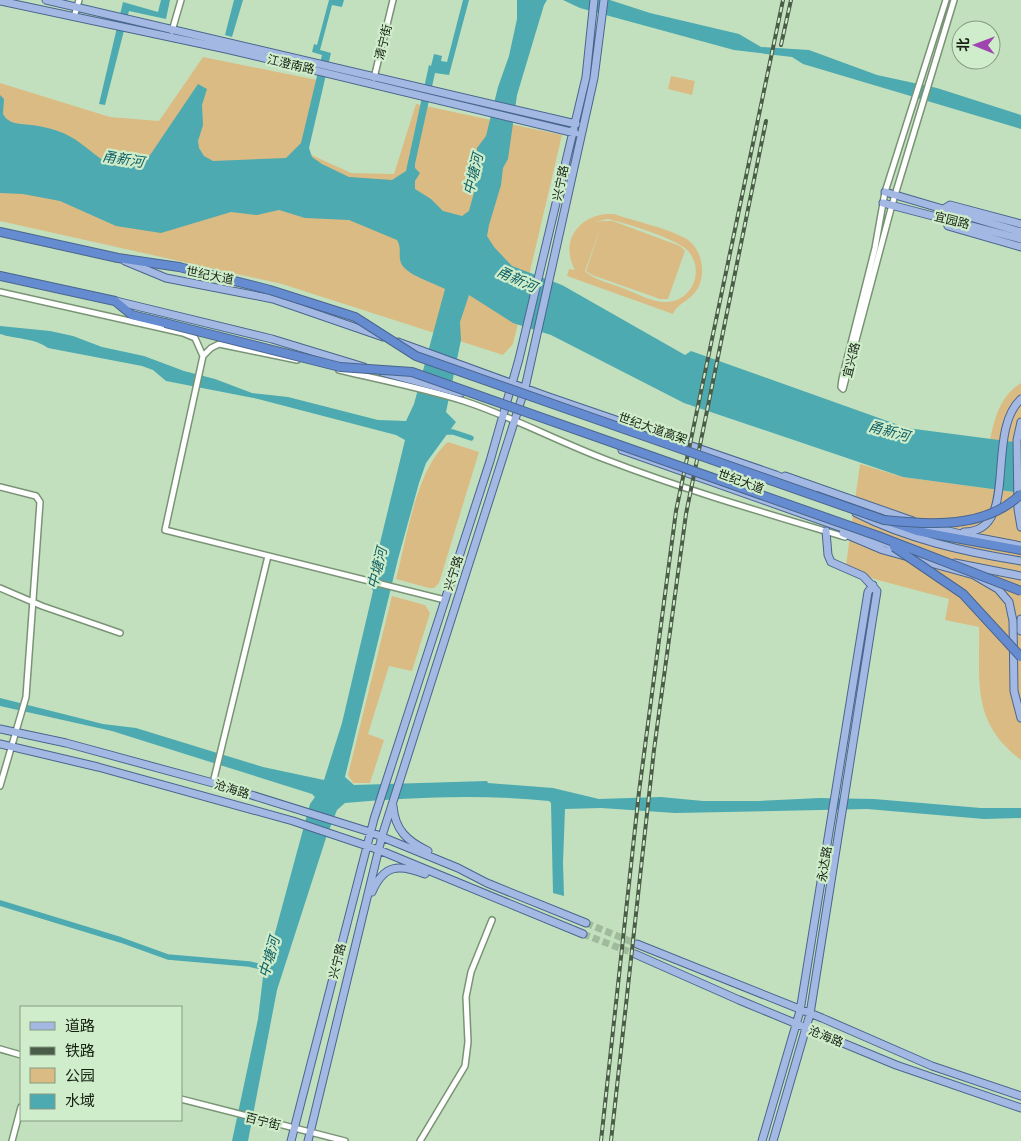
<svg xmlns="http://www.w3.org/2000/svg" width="1021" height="1141" font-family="Poppins,'Noto Sans SC',sans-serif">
<rect width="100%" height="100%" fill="#c3e0be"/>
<path fill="#dbbb84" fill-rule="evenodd" d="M203,57L317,80L305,152L351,173L394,174L416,104L562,135L513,344L503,355L282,284L0,221V83L110,117L159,121Z
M671,76L695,81L692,95L668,89Z
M606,214H614C634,221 667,228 685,238C701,247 706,270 699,286C692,301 678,302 673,314L567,276L569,269L575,270C560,243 577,217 606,214ZM608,219C625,223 679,239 689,252C705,272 691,302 666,302C652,302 638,294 625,289C613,284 598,281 587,273L585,271L603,221L594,222Z
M603,221H613L680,246L685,251L668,299H660L592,275L586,271Z
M1021,383V443L990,440C995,417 1000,396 1021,383Z
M448,442L479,452L439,583L434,588H429L396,579C407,538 416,469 448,442Z
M860,464L903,477L1021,493V760C971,722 980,683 979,627L945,620L949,599L874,579L846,565Z
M392,596L425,605L430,613L412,671L389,666L368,734L384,740L370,783H353L348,775Z"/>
<path fill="#4caab0" d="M161,0H170L166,19L129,11L105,105L99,104L123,2L158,12Z
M234,0H243L232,37L225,35Z
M329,0H344L342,7L332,5L320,50L331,53L309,148L312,157L322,164L349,177L392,180L406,171L429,65L431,66L434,54L442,56L441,61L447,62L463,0H469L449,75L435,73L415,164V168L420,173L415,181V189L431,199L443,211L462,216L469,211L475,189V173L481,166L482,157L477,153V148L486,136L498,87L509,56L517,19V0H547L544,5L517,95L508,159L503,168L501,185L489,225L487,236L494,247L512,266L562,285L685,355L691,351L907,428L1021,443V493L903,477L684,403L551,335L513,323L469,295L460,322L461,340L446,412L456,422L426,463L419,483L398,559L345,777L354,785L487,781L488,783L553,788L599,799L661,797L703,801H758L820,798L874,799L981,808H1021V818L984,819L867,809L675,813L601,808L565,809L563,863L564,896L553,893L551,803L549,801C481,794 413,797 345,803L337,810L326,838L277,990L248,1141H232L258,1019L263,977L310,804L315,797L312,794L112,731L0,706V698L103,724L136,728L263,767L324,780L342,723L373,591L370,584L405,440L396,435L258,399L166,381L153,370L142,366L48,348C35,338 15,339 0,334V326L50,331L73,336L102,347L144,356L184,371L215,379L252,393L288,397L378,420L406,421L414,404L445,289C434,283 406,275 401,263C398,255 402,248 397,240L349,220L305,218L279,210L257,215L231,212L161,233L116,226L60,201L23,194L0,193V95L4,99L3,114C10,127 26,123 38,126C49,128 61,131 71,137C100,154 105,174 144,164L198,84L207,89L202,105L203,125L198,141L199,148L204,156L213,161L286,158L301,143L322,55L312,52L314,44L317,45Z
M563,0H610L650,13L739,34L761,47L809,50L877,75L937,88L1021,115V129L803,64L792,57L734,50L580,8Z"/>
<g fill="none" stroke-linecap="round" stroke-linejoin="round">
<path stroke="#4caab0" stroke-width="5.5" d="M441,432H453L471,438
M0,903L121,940L168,957L249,964L271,969"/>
<path stroke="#a0ba9c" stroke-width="7" stroke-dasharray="7 3.5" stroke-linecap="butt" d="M586,923L637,944
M583,934L635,954"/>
<defs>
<path id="minor" d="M946,0L885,192L875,248L842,379L841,387L843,389L892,205L954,0
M74,17L79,0
M172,31L181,0
M374,78L393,0
M0,292L183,333L195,338L203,356L165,530L445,600
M203,356L211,348L219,344L297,360
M339,370C381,380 423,388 464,401C513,417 559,442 607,460C685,490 765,513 845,537
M0,487L36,496L40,502L26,697L0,786
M0,588L42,606L120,633
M213,783L268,556
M0,1049L21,1055
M181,1099L345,1141
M12,1141L21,1107
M420,1141L465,1066L468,1042L466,997L471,972L492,920"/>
<path id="major" d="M46,0L576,124
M0,1L226,49L575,133
M885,192L1021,232
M883,203L1021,239
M942,210L950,205L1021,224
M945,218L948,226L1021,247
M125,261L166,278L273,299L383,337
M116,301L272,339L364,367
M398,342L546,396L776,475L813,492
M382,372L461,393
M1021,422L1017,440L1018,509L1021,527
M622,450L899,548
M785,476L913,521
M856,513C907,539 965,552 1021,561
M924,525L969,536L1021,546
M964,532C1021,532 984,433 1021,399
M843,533L883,550L974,575L998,589L1009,602L1013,621L1014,691L1021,718
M955,563L1021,576
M1021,619V631
M0,729L66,743L213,783L370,832L458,868L487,883L586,923
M0,744L98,767L293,821L379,850L583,934
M393,806C395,830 407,841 428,851
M372,892C384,864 399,864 425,874
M637,944L822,1018L932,1066L1021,1096
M635,954L739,1000L896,1065L1021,1108
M291,1141L374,819L490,461L519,359L586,77L594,0
M308,1141L382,836L525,388L594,78L604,0
M762,1141L800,1011L868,592L873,585
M773,1141L810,1014L877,591L863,576L831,562L828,555L826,531"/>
<path id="highway" d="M0,232L118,258L179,267
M0,276L115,301L132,315L165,323
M891,522L917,531L1021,550"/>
</defs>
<use href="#minor" stroke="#799475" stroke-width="8"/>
<use href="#major" stroke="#49668e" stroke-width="9"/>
<use href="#highway" stroke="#49668e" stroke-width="10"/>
<use href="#minor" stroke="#fff" stroke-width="5"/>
<use href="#major" stroke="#a3b9e3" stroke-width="7"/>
<use href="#highway" stroke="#658bd0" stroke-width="8"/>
<defs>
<path id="rail" d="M781,45L791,0
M601,1141L639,792L676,511L783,0
M611,1141L654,750L686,514L766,121"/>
</defs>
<use href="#rail" stroke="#4b5c48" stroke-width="4"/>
<use href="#rail" stroke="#d0edcb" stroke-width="2" stroke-dasharray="5.5" stroke-linecap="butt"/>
<defs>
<path id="highway-bridge" d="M179,267L270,290L355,317L416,356L884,520C930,525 985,529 1021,494
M165,323L340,367L412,372L878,536L1021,591
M894,547L963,594L1021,657"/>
</defs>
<use href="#highway-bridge" stroke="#49668e" stroke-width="10" stroke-linecap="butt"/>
<use href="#highway-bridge" stroke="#658bd0" stroke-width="8"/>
</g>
<g text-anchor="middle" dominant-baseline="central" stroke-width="4.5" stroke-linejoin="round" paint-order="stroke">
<g font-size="12" fill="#152013" stroke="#d0edcb">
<text transform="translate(383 42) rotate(-76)">清宁街</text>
<text transform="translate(291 64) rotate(13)">江澄南路</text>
<text transform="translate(560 183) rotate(-78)">兴宁路</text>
<text transform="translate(952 220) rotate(14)">宜园路</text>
<text transform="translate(210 275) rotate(11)">世纪大道</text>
<text transform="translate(851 360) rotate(-76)">宜兴路</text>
<text transform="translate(653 428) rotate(19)">世纪大道高架</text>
<text transform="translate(741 481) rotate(20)">世纪大道</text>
<text transform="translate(453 573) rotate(-72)">兴宁路</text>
<text transform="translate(232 789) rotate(17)">沧海路</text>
<text transform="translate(824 864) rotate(-81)">永达路</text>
<text transform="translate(337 961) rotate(-76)">兴宁路</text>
<text transform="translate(826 1036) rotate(22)">沧海路</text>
<text transform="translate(263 1121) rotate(14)">百宁街</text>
</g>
<g font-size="14" font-style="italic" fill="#0f5f64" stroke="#d0edcb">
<text transform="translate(123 159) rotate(9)">甬新河</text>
<text transform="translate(473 174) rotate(-76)">中塘河</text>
<text transform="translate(517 279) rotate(25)">甬新河</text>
<text transform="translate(889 431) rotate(15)">甬新河</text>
<text transform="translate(377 568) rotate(-76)">中塘河</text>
<text transform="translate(269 957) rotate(-74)">中塘河</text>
</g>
</g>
<rect x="20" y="1006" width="162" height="115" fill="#d0edcb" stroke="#859b81"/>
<rect x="30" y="1022" width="25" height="8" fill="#a3b9e3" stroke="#859b81"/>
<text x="65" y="1031" font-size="15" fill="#152013">道路</text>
<rect x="30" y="1047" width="25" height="8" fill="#4b5c48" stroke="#859b81"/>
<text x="65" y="1056" font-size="15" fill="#152013">铁路</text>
<rect x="30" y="1068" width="25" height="15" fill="#dbbb84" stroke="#859b81"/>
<text x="65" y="1081" font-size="15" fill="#152013">公园</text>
<rect x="30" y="1094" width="25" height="15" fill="#4caab0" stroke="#859b81"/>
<text x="65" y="1106" font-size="15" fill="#152013">水域</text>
<g transform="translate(976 45) rotate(271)"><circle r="24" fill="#d0edcb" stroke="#859b81"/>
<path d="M0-4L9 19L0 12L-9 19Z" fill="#a045b0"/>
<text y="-8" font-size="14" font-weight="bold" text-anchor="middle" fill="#152013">北</text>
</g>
</svg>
